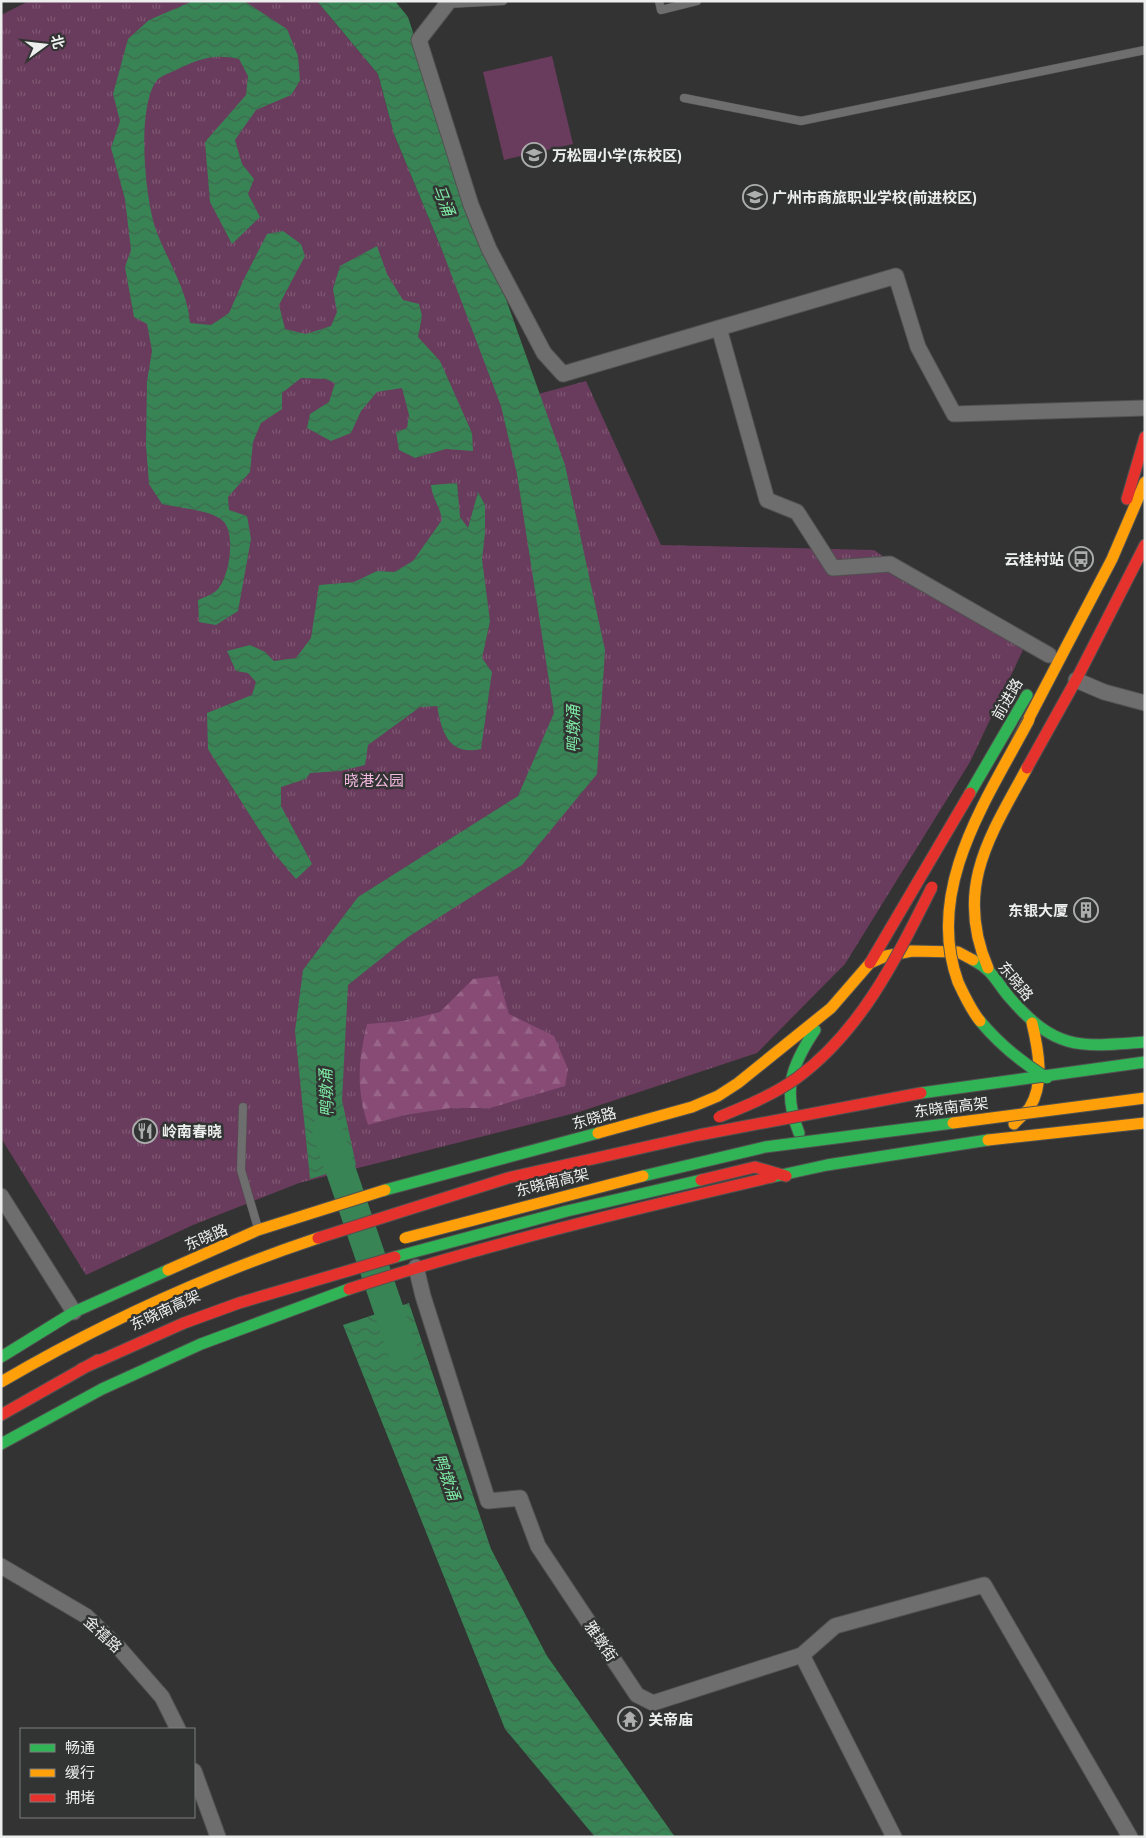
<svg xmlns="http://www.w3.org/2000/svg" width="1146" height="1838" font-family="Mulish,'Noto Sans SC',sans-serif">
<defs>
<pattern id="grass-tufts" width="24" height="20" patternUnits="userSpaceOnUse" patternTransform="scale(1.25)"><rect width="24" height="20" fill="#693b5c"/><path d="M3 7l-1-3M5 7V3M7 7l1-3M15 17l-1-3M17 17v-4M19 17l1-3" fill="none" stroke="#7f5874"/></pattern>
<pattern id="forest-firs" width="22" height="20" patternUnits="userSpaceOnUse" patternTransform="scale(1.25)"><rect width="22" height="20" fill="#874b75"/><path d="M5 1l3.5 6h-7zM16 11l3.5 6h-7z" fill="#986589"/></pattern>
<pattern id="water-waves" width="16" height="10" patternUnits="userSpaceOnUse" patternTransform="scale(1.25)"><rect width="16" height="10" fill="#388455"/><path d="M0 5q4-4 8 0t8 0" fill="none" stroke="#3f694f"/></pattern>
</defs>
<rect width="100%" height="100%" fill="#323332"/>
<path fill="url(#grass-tufts)" d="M29,1H317L378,74L394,134L442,250L520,399L586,381L661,545L874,550L1023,650L970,762L845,964L757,1053L579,1112L299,1183L193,1225L86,1275L1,1138V15Z"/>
<path fill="url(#forest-firs)" d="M498,976L509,1014L554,1036L568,1069L565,1086L490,1108H451L405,1115L368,1125C356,1088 358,1062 367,1024L403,1021L440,1012L473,979Z"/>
<path fill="#693b5c" d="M552,56L573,144L504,160L483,72Z"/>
<path fill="url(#water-waves)" d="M193,1H244L287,29L298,56L300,81L291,95L256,110L235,140L242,164L254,179L248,194L260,217L232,244L210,202L205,142L246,95L248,76L239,59C214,53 197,59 174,71C169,73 161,76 157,80C136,107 145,199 156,230C167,260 188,291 190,323L211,325L229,313L244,279L267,234L283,231L301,244L305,256L279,305L285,329L306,334L331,326L337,312L333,289L340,266L377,246L387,274L403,300L419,304L422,316L418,337L440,361L472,433L473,451L446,449L415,458L399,450L396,432L407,428L409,415L402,388L377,392L361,411L351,433L331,441L307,428L310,414L329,402L335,383L325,379L301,378L282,393V409L261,423L253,442L250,472L228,497L229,510L247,516L251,539L238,611L216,625L199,622L198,600C204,597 211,595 216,591C229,580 236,536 224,522C214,510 178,508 162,504L149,484L146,445L147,381L152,351L147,324L134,317L125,267L131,250L125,199L111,148L120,121L113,94L128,39L149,20Z
M317,1H395L408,17L484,252L506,299L565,465L605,650L597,774L522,865L408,937L348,985L342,1100L356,1165L310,1179L295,1031L303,970L358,897L518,796L554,713L517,474L501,406L442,250L394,134L378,74Z
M457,483L460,517L468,528L478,492L485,505V533L482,559L490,621L482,658L492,672L481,749C449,756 442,733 437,706L420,707L368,745L365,765L340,771L310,773L306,779L281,787V806L312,864L296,879L274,853L208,749L207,713L252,695L256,682L248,673L236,671L227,651L250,645L265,652L274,661L296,658L311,638L319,585L354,582L377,571L394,572L413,561L442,520C440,506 432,498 431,485Z
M409,1303L491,1549L547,1656L675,1837H595L505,1729L343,1325Z"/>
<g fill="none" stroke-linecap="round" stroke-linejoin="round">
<path stroke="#388455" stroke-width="30" d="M327,1130L402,1349"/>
<defs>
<path id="lane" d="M659,1L661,10L697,1
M447,4L503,1
M684,98L801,121L1145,50
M243,1107L241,1170L258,1228"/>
<path id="street" d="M445,1L447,4L419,40L471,205L489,249L544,353L563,374L719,328L767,500L797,512L833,568L890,564L1049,655
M719,328L896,276L918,347L954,414L1145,408
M1076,680L1104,692L1145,703
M1,1196L74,1312
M416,1267L423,1296L488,1501L520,1498L538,1546L637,1695L653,1703L802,1655L894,1837
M1,1566L86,1616L119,1648L162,1697L178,1729
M802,1655L835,1626L984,1585L1130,1837
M194,1771L218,1837"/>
<path id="fast" d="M970,793L1027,695
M973,960C994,971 996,982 1010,998C1056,1051 1080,1047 1145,1042
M799,1133C782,1091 791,1066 815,1030
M772,1177L827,1165L988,1140
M385,1190L598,1133
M395,1257L567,1211L701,1180
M1,1357L74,1312L168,1270
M1,1444L102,1389L201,1344L349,1289"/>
<path id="slow" d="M1017,741L1112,559L1145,482
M988,968C954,889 989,837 1027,768
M1014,1124C1019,1118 1026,1113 1030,1107C1045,1083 1038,1048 1032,1023
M598,1133L692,1107L718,1096L738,1083L831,1008L870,963L886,956L912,951L958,952L973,960
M988,1140L1145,1123
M168,1270L258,1230L385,1190
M1,1382C102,1323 207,1275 318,1238"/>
<path id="jam" d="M1127,499L1145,437
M1027,768L1076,680L1145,545
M870,963L970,793
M701,1180L755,1167L786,1176
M318,1238L508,1178
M349,1289C487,1244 630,1210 772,1177
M81,1369L184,1323L239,1303L395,1257
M1,1415L98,1360"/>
</defs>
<use href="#lane" stroke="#515251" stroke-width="9"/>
<use href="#street" stroke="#515251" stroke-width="17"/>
<use href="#fast" stroke="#515251" stroke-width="13"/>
<use href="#slow" stroke="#515251" stroke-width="13"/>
<use href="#jam" stroke="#515251" stroke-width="13"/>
<use href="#lane" stroke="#6e6e6e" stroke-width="8"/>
<use href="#street" stroke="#6e6e6e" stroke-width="15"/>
<use href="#fast" stroke="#30b455" stroke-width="11"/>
<use href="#slow" stroke="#ff9f0a" stroke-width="11"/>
<use href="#jam" stroke="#e5322d" stroke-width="11"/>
<defs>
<path id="fast-bridge" d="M980,1021C1000,1045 1021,1062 1047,1078
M921,1093L1145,1062
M643,1176L765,1147L953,1123"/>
<path id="slow-bridge" d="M980,1021C971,1010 964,995 958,982C924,889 987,799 1029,720
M953,1123L1145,1098
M405,1238L643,1176"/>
<path id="jam-bridge" d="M719,1117C746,1106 773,1095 797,1078C862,1030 897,957 932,887
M508,1178L699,1135L921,1093"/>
</defs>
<use href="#fast-bridge" stroke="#515251" stroke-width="13" stroke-linecap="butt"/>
<use href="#slow-bridge" stroke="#515251" stroke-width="13" stroke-linecap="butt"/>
<use href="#jam-bridge" stroke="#515251" stroke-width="13" stroke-linecap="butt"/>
<use href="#fast-bridge" stroke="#30b455" stroke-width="11"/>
<use href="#slow-bridge" stroke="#ff9f0a" stroke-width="11"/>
<use href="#jam-bridge" stroke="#e5322d" stroke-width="11"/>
</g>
<defs>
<symbol id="school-ring" viewBox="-11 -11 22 22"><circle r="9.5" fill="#313432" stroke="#acadac" stroke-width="1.5"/><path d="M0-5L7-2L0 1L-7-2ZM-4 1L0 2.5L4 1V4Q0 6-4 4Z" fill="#acadac"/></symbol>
<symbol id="bus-ring" viewBox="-11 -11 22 22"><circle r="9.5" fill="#313432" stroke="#acadac" stroke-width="1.5"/><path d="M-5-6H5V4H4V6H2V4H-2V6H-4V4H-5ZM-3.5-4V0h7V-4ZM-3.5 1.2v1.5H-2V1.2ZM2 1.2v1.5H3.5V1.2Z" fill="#acadac"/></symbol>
<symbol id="building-ring" viewBox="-11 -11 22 22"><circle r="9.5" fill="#313432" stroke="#acadac" stroke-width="1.5"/><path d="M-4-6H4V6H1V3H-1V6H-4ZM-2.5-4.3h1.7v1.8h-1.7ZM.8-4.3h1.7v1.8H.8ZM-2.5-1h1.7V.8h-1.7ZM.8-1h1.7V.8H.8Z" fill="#acadac"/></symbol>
<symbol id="restaurant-ring" viewBox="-11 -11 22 22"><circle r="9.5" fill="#313432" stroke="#acadac" stroke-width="1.5"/><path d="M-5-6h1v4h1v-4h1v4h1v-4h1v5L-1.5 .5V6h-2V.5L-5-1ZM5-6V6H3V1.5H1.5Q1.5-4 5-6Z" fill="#acadac"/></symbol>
<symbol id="temple-ring" viewBox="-11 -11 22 22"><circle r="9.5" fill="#313432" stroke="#acadac" stroke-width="1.5"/><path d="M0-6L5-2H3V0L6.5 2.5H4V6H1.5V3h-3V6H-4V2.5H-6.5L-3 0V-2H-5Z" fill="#acadac"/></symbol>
</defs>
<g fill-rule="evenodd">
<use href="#school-ring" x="520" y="141" width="28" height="28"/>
<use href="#school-ring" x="741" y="183" width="28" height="28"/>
<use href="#bus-ring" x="1067" y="545" width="28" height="28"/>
<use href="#building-ring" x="1072" y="896" width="28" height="28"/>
<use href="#restaurant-ring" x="131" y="1117" width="28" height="28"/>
<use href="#temple-ring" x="616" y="1705" width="28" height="28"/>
</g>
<g text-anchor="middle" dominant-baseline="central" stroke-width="5" stroke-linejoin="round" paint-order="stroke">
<g font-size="15" font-weight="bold" fill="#edefee" stroke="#313432" text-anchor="start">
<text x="552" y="155">万松园小学(东校区)</text>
<text x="772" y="197">广州市商旅职业学校(前进校区)</text>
<text x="1064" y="559" text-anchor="end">云桂村站</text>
<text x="1068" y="910" text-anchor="end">东银大厦</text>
<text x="162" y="1131">岭南春晓</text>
<text x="648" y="1719">关帝庙</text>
</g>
<g font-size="15" fill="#edefee" stroke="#313432">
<text transform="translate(1007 699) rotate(-60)">前进路</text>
<text transform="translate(1016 981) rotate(51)">东晓路</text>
<text transform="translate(951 1107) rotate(-7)">东晓南高架</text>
<text transform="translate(594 1118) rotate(-15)">东晓路</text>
<text transform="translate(552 1182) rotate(-14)">东晓南高架</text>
<text transform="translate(206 1237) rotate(-23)">东晓路</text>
<text transform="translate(165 1310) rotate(-25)">东晓南高架</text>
<text transform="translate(103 1634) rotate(43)">金禧路</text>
<text transform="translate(601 1641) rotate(56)">雅墩街</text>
</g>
<g font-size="15" fill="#f5bae2" stroke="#313432">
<text x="374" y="780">晓港公园</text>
</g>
<g font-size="16" font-style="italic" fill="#7feca5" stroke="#313432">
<text transform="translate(444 200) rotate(69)">马涌</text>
<text transform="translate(573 729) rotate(-90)">鸭墩涌</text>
<text transform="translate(326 1093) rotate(-92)">鸭墩涌</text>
<text transform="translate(447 1477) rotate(70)">鸭墩涌</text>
</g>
</g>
<rect width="1146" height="1838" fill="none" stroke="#edefee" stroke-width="5"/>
<rect x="20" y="1728" width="175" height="90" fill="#313432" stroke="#7c7f7d"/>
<rect x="30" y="1744" width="25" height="8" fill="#30b455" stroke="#7c7f7d"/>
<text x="65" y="1753" font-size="15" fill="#edefee">畅通</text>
<rect x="30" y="1769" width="25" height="8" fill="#ff9f0a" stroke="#7c7f7d"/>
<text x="65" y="1778" font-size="15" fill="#edefee">缓行</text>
<rect x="30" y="1794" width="25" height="8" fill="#e5322d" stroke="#7c7f7d"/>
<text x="65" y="1803" font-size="15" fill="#edefee">拥堵</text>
<g transform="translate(45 45) rotate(75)" stroke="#313432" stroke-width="4" paint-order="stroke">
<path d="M0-4L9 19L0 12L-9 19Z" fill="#edefee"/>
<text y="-8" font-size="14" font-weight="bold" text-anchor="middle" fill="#edefee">北</text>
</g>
</svg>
